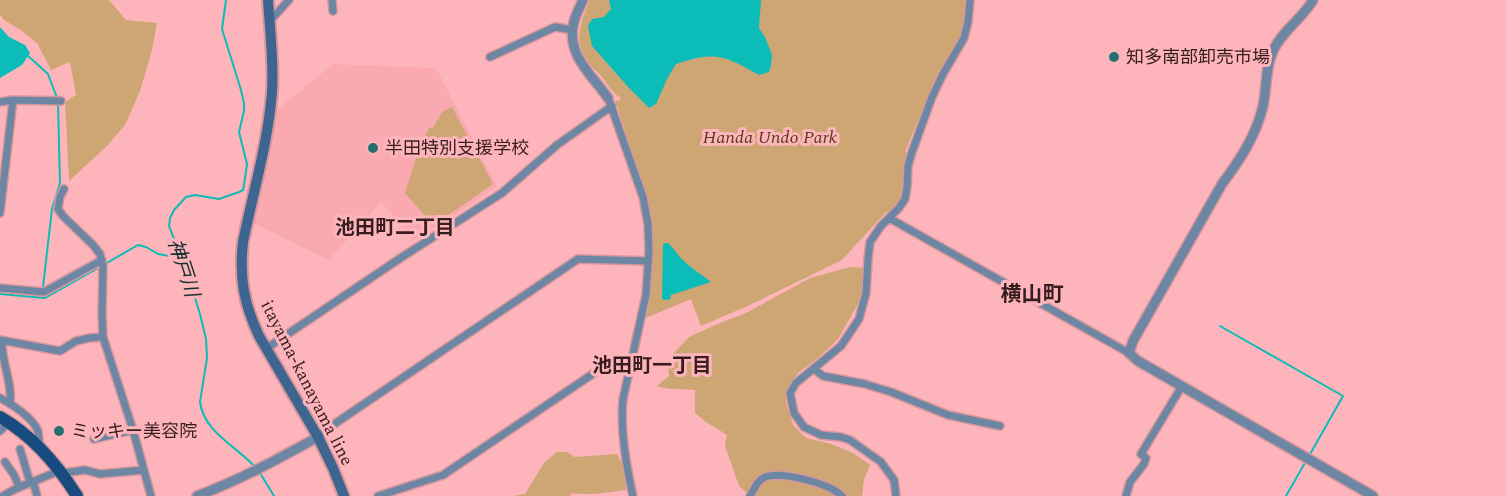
<svg xmlns="http://www.w3.org/2000/svg" width="1506" height="496" font-family="Spectral,'Noto Sans JP',serif">
<rect width="100%" height="100%" fill="#fdb5bb"/>
<path fill="#faa9b1" d="M333,64L436,68L497,186L449,219L413,240L381,202L329,260L253,223L277,110Z"/>
<path fill="#cea673" d="M0,0H109L126,20L157,23L152,50L140,91L125,125L107,146L69,181L65,102L76,95L70,62L51,70L37,43L22,31L4,20L0,15Z
M590,0H965V23L958,41L935,79L905,152L910,154L903,198L890,215L886,212L842,260L752,304L701,326L691,299L646,318L649,302L652,273V224L646,195L615,100L619,101L621,98C611,92 609,86 602,77C597,71 590,66 586,59C573,39 582,19 590,0Z
M452,107L493,184L447,216L432,224L405,193L420,146L430,127L433,128L442,112Z
M850,267L863,268L861,299L838,339L818,358L799,372L791,383L786,403L793,425L806,438L831,444L853,453L870,465L864,480L862,496H751L739,486L726,449L725,443L727,435L706,422L695,413V390C682,389 669,390 657,386L669,376L668,366L671,356L689,337L715,325L746,313L810,278Z
M557,452H567L575,457L617,454L620,460L623,462L626,490C610,492 587,496 572,493L570,496H513L525,494L544,463Z"/>
<path fill="#0bbcb9" d="M609,0H761L759,28L765,37L772,55L771,65L769,72L759,75C724,55 715,51 676,64L667,79L656,104L649,108L629,88L592,46L588,26L592,19L604,17L611,9Z
M0,27L9,37L25,45L30,53L22,65L0,78Z
M665,243H668C674,248 678,256 684,261C692,269 703,275 711,282L671,295L670,297L671,299L665,300L662,299L663,245Z"/>
<g fill="none" stroke-linecap="round" stroke-linejoin="round">
<path stroke="#0bbcb9" stroke-width="2" d="M226,0L222,29L241,90L244,103V111L239,132L247,164L244,185L243,190L239,192L219,199L195,195L186,197L174,210L170,218L169,226L186,269L200,314L206,339L207,358L200,402C204,433 238,447 256,468
M27,55L48,74L57,98
M105,264L138,245L146,247L158,254L181,258
M0,294L45,298L100,267
M48,296L43,287L52,209L60,183L58,104
M1220,326L1343,396L1309,456
M260,473L274,496
M1286,496L1306,461"/>
<defs>
<path id="minor" d="M332,0L333,11
M269,22L289,0
M490,57L555,27L572,30
M0,102L13,100L61,101
M610,103L643,197L648,224L649,250L646,295L623,399C620,431 626,465 633,496
M64,189L60,197L58,209L63,216L93,245L100,254L103,267L102,314L103,337L133,430L151,496
M0,213L13,100
M889,218L1129,353
M0,288L44,292L102,260
M0,340L60,351L76,341L89,338L103,337
M2,341C1,362 13,383 10,404
M267,348L399,259L502,193L557,145L612,106
M814,369L823,376L865,384L891,392L948,415L1000,426
M0,398C12,404 33,418 38,431C39,436 39,441 39,446
M0,431L9,422
M318,437L327,429L578,259L648,261
M94,439L133,430
M20,449L30,482
M5,462L14,475L19,486
M63,473L85,470L100,474L144,470
M33,481L37,496
M3,496C21,484 41,480 60,470
M378,496L443,475L603,367L610,364L630,366
M750,496C754,490 757,480 765,477C781,471 829,483 842,496
M896,496L894,480L881,462L850,440L841,437L821,435L804,427L794,413L790,393L796,383L841,346L859,319L866,293L868,259L870,242L881,226L899,208L905,199L907,187L908,166L912,152L932,97L943,74L964,38L968,22L970,0
M1126,496L1130,482L1144,464L1146,458L1141,454L1182,386"/>
<path id="tertiary" d="M583,0C579,9 574,17 573,27C568,57 593,76 608,98
M1313,0C1302,19 1281,32 1273,51C1265,68 1267,88 1263,106C1256,136 1240,160 1222,184L1133,341L1129,353L1138,361L1373,496
M197,496C240,480 278,459 318,437"/>
<path id="secondary" d="M268,0C270,31 274,62 272,92C268,143 253,193 243,242C239,278 244,304 259,336L318,437L333,468L344,496"/>
<path id="primary" d="M0,417C33,436 57,464 77,496"/>
</defs>
<use href="#minor" stroke="#d6979c" stroke-width="10"/>
<use href="#tertiary" stroke="#d6979c" stroke-width="12"/>
<use href="#secondary" stroke="#d6979c" stroke-width="14"/>
<use href="#primary" stroke="#d6979c" stroke-width="15"/>
<use href="#minor" stroke="#6c86a4" stroke-width="7"/>
<use href="#tertiary" stroke="#6c86a4" stroke-width="9"/>
<use href="#secondary" stroke="#3e6490" stroke-width="10"/>
<use href="#primary" stroke="#184b80" stroke-width="12"/>
</g>
<g fill="#256f6e" stroke="#fdb5bb" stroke-width="2">
<circle cx="1114" cy="57" r="6"/>
<circle cx="373" cy="148" r="6"/>
<circle cx="59" cy="431" r="6"/>
</g>
<g text-anchor="middle" dominant-baseline="central" stroke-width="6" stroke-linejoin="round" paint-order="stroke">
<g font-size="18" fill="#381d20" stroke="#fdb5bb" text-anchor="start">
<text x="1126" y="57">知多南部卸売市場</text>
<text x="385" y="148">半田特別支援学校</text>
<text x="71" y="431">ミッキー美容院</text>
</g>
<g font-size="18" font-style="italic" fill="#553c1a" stroke="#fdb5bb">
<text x="770" y="137">Handa Undo Park</text>
</g>
<g font-size="18" fill="#381d20" stroke="#fdb5bb">
<text transform="translate(307 383) rotate(63)">itayama-kanayama line</text>
</g>
<g font-size="20" font-weight="bold" fill="#381d20" stroke="#fdb5bb">
<text x="395" y="228">池田町二丁目</text>
<text x="652" y="366">池田町一丁目</text>
</g>
<g font-size="20" font-style="italic" fill="#172f2f" stroke="#fdb5bb">
<text transform="translate(183 268) rotate(72)">神戸川</text>
</g>
<g font-size="21" font-weight="bold" fill="#381d20" stroke="#fdb5bb">
<text x="1032" y="295">横山町</text>
</g>
</g>
</svg>
